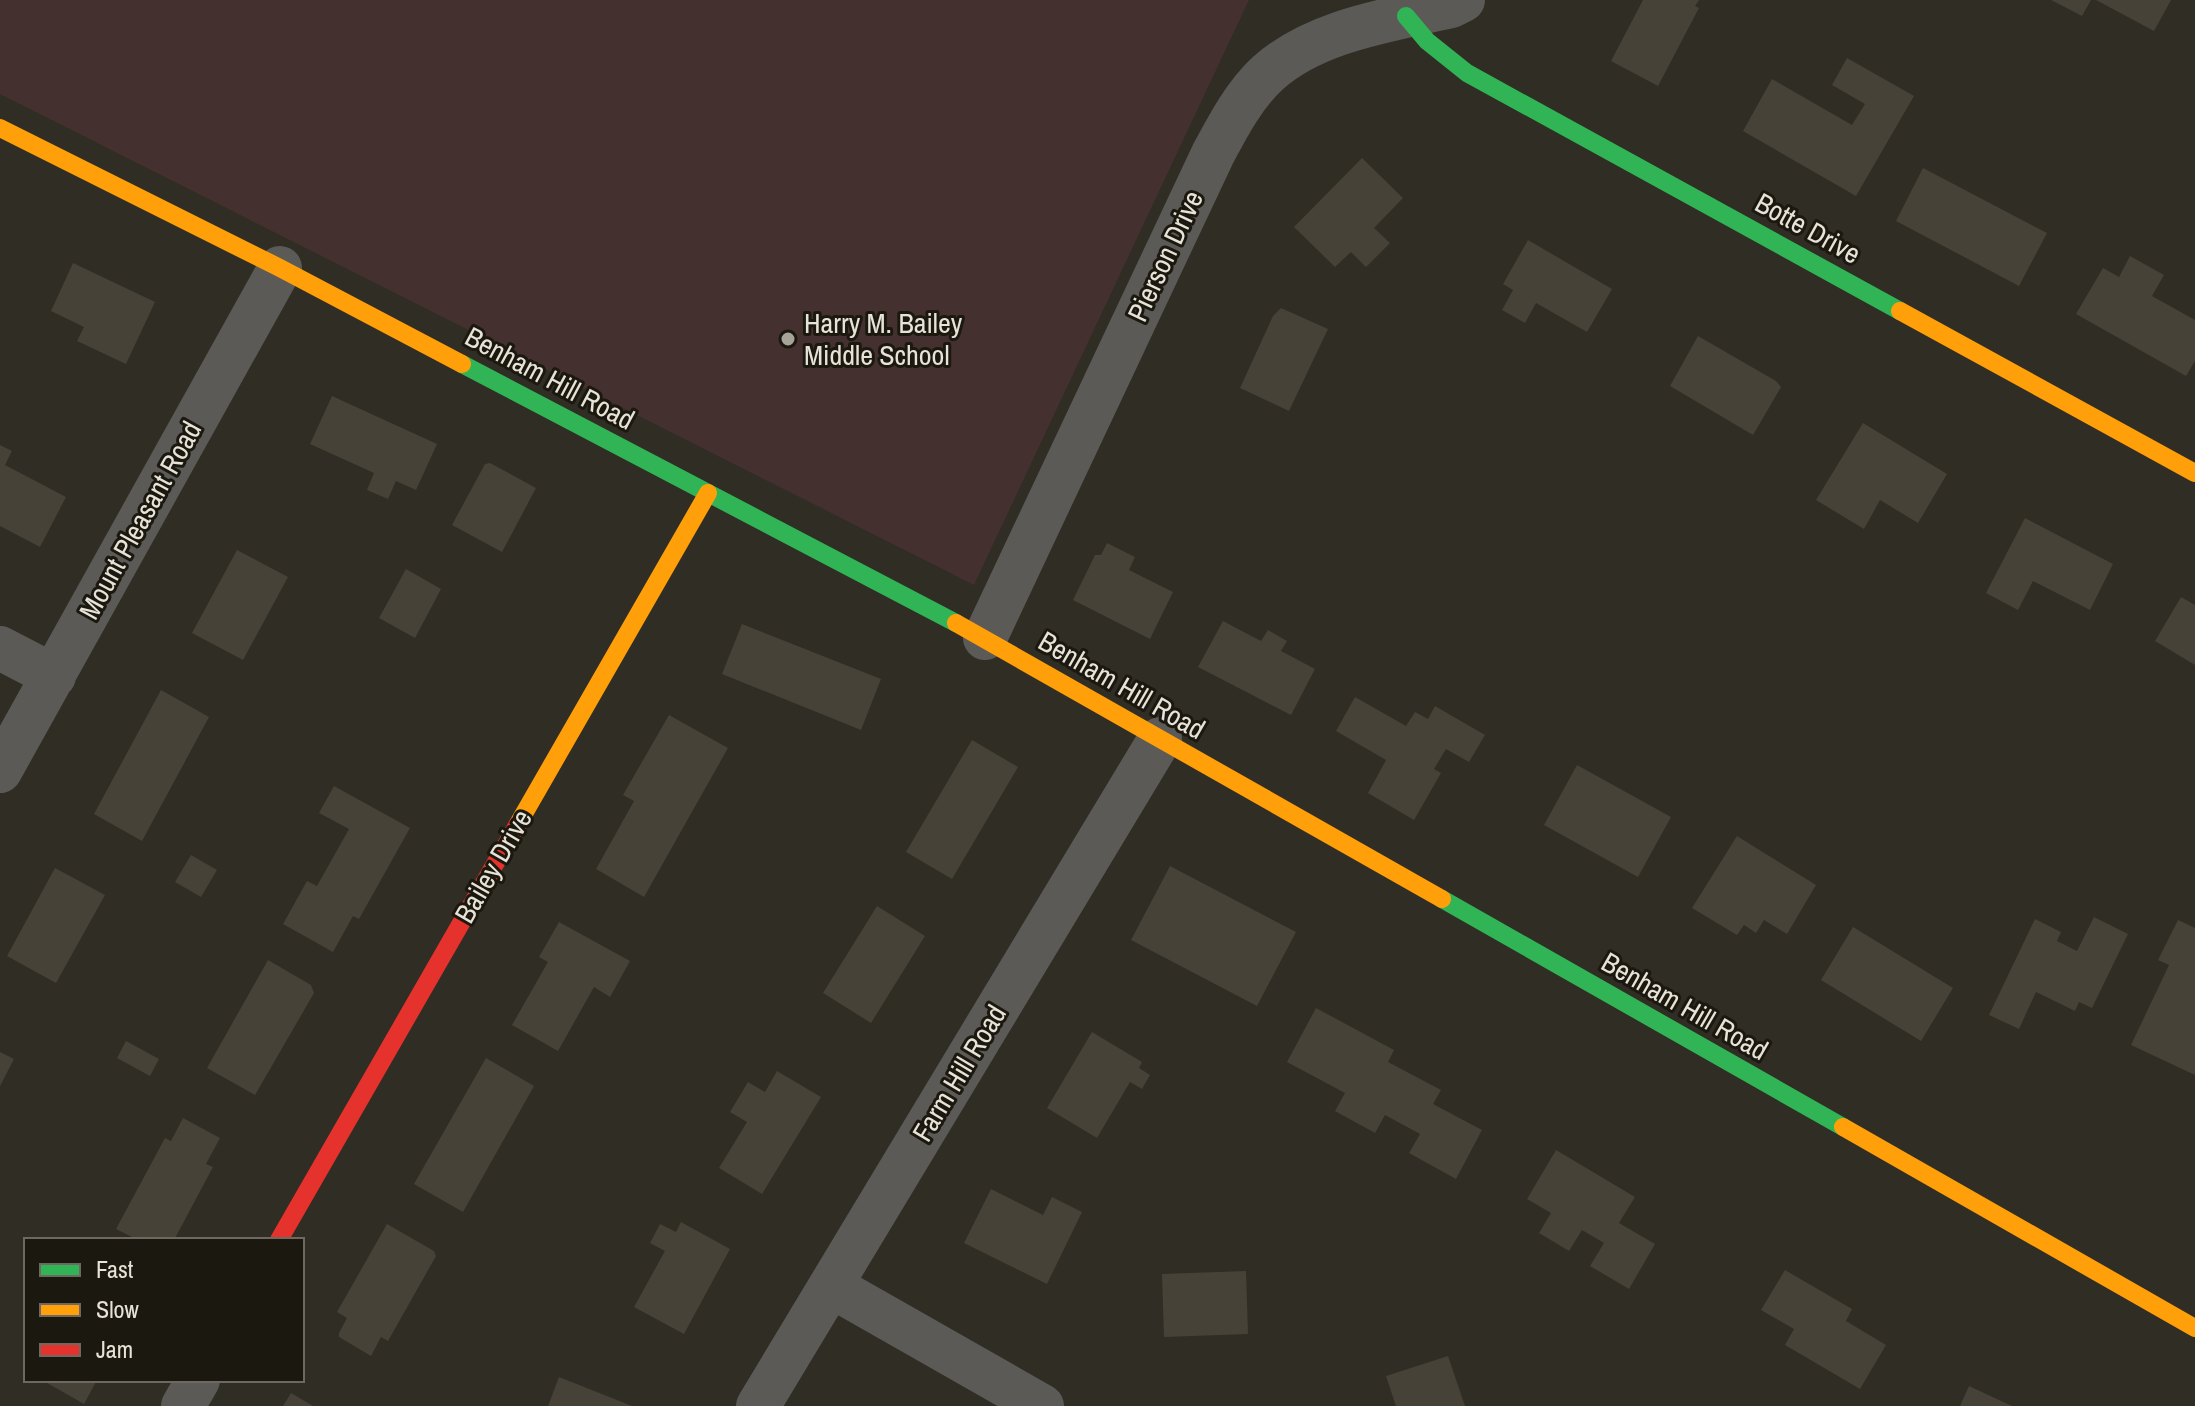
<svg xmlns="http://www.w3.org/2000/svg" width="2195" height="1406" font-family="'Archivo Narrow',sans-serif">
<rect width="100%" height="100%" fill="#302d24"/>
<path fill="#43302f" d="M0,0H1249L974,585L0,94Z"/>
<path fill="#464238" d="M1643,0H1699L1695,6L1699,8L1658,86L1611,61Z
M2051,0H2091L2082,16Z
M2096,0H2171L2154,31Z
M1847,58L1914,96L1856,196L1743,131L1772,79L1852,125L1865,104L1832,85Z
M1362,158L1403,198L1374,228L1390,243L1366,267L1351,252L1335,267L1294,227Z
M1923,168L2047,233L2019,286L1896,221Z
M1528,240L1612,289L1587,332L1536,303L1525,323L1502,310L1513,290L1503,284Z
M2130,256L2164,275L2152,296L2195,320V361L2186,376L2076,314L2103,268L2119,277Z
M73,263L155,302L126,364L77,341L84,327L51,311Z
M1281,308L1328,329L1289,411L1240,388L1273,316Z
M1698,336L1776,381L1781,387L1753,435L1670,386Z
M332,396L437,444L416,490L396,481L388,499L367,490L374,473L310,444Z
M1863,423L1947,474L1918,523L1880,500L1864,529L1816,500Z
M0,445L12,451L5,465L66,497L40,547L0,526Z
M490,463L536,488L502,552L452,525L485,464Z
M2025,518L2113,564L2090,610L2033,581L2018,610L1986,593Z
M1107,543L1135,557L1129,570L1173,592L1150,639L1073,600L1095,555H1101Z
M237,550L288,577L243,660L192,633Z
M406,569L441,589L415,638L379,618Z
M2181,597L2195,605V665L2155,641Z
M1223,621L1261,641L1268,630L1287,641L1281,651L1315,669L1291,715L1198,667Z
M742,624L881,679L861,730L722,674Z
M161,690L209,717L142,841L94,814Z
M1355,697L1406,726L1415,712L1428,719L1435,706L1485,735L1469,762L1446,749L1434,769L1441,773L1414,820L1368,793L1386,760L1336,731Z
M669,715L728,748L644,897L596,869L634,801L623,795Z
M972,740L1018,767L952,879L906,852Z
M1577,765L1671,817L1638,877L1544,825Z
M334,786L410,828L359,919L353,916L333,952L283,924L307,881L317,886L349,829L319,813Z
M1737,836L1816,885L1787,934L1764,920L1756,933L1744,925L1737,935L1692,908Z
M191,855L217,870L201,897L175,882Z
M1170,866L1296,932L1257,1006L1131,940Z
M55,868L105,895L56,983L7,956Z
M877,906L925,936L871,1023L823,993Z
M2094,917L2128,934L2092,1008L2079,1002L2075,1011L2036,992L2019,1029L1989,1015L2035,919L2061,932L2057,941L2077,951Z
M2178,920L2195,928V1075L2131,1045L2169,965L2158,960Z
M559,922L630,961L610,997L594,987L558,1051L512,1025L548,962L539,957Z
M1853,927L1953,988L1921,1041L1821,980Z
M268,960L311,985L314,993L255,1095L207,1068Z
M1316,1008L1394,1050L1388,1062L1441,1090L1433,1104L1482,1130L1456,1179L1409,1153L1420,1134L1385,1115L1375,1133L1335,1111L1345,1093L1287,1062Z
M1092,1032L1142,1062L1139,1068L1150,1075L1142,1089L1130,1082L1097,1138L1047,1108Z
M126,1041L159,1059L150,1076L117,1058Z
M0,1052L14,1059L0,1086Z
M486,1058L534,1086L463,1212L414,1184Z
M777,1071L821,1097L762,1194L719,1168L747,1122L730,1112L748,1082L765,1092Z
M183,1118L220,1138L206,1164L213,1167L174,1240H138L116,1229L165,1138L171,1141Z
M1556,1150L1635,1197L1619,1223L1655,1244L1629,1289L1590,1266L1604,1243L1582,1230L1569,1251L1539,1233L1551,1213L1527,1199Z
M991,1189L1043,1215L1052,1197L1082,1212L1047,1284L964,1243Z
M681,1222L730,1249L684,1334L634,1307L665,1251L650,1243L660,1224L676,1232Z
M387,1224L434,1251L436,1256L388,1341L381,1337L371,1356L339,1337V1333L347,1318L337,1312Z
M1785,1270L1852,1309L1846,1321L1886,1345L1860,1389L1785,1345L1794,1329L1761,1310Z
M1246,1271L1248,1334L1164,1337L1162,1274Z
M1448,1356L1465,1406H1396L1386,1376Z
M559,1377L632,1406H548Z
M42,1380H97L84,1404Z
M1969,1386L2012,1406H1960Z
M291,1393L313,1406H283Z"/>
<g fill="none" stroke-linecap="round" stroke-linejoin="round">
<path stroke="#5c5a57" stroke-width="44" d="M985,638L1213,154C1228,126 1244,95 1268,73C1316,30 1390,20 1451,6L1463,0
M0,648L54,676
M0,771L280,268
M831,1286L1042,1406
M183,1406L198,1380
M758,1406L1160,739"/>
<path stroke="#30b455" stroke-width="18" d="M1406,16L1427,41L1467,73L1900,311
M462,364L956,623
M1442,899L1843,1127"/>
<path stroke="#ff9f0a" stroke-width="18" d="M0,128L280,268L462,364
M1900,311L2195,473
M956,623L1442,899
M518,824L708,493
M1843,1127L2195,1328"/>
<path stroke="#e5322d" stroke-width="18" d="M279,1240L518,824"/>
</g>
<circle fill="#a8a399" stroke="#1b1810" stroke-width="3" cx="788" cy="339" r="8"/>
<g text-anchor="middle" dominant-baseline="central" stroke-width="6" stroke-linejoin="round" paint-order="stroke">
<g font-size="28" fill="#e8e3d8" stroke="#1b1810">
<text transform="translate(1808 228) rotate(29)">Botte Drive</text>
<text transform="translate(1165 256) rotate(-65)">Pierson Drive</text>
<text transform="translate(550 378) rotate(28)">Benham Hill Road</text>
<text transform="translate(140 520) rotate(-61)">Mount Pleasant Road</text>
<text transform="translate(1122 685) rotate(30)">Benham Hill Road</text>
<text transform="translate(493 866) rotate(-60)">Bailey Drive</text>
<text transform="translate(1685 1006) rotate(30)">Benham Hill Road</text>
<text transform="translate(959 1073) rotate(-59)">Farm Hill Road</text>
</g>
<g font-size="28" fill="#e8e3d8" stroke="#1b1810" text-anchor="start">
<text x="804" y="323">Harry M. Bailey<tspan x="804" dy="32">Middle School</tspan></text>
</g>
</g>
<rect x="24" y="1238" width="280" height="144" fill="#1b1810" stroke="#6d6960" stroke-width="2"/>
<rect x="40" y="1264" width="40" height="12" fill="#30b455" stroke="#6d6960" stroke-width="2"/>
<text x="96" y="1278" font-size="24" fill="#e8e3d8">Fast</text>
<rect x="40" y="1304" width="40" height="12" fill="#ff9f0a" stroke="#6d6960" stroke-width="2"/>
<text x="96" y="1318" font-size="24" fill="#e8e3d8">Slow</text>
<rect x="40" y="1344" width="40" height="12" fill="#e5322d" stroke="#6d6960" stroke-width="2"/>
<text x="96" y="1358" font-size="24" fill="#e8e3d8">Jam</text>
</svg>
